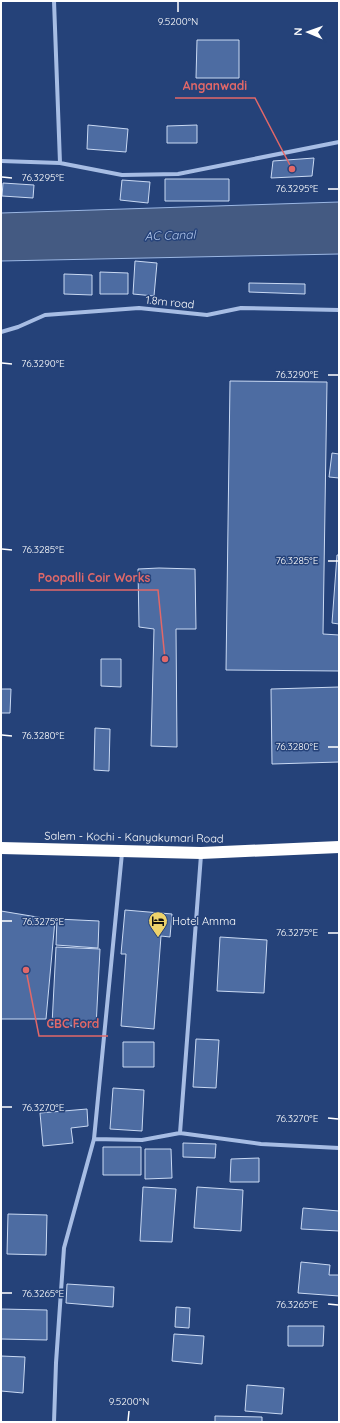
<svg xmlns="http://www.w3.org/2000/svg" width="340" height="1423" font-family="Quicksand,sans-serif">
<rect width="100%" height="100%" fill="#254279"/>
<path fill="#445a82" stroke="#9bb7e4" d="M339,202V254L1,261V213Z"/>
<path fill="#4d6ca2" stroke="#c9d9f3" d="M197,40H239V78H196Z
M88,125L128,129L126,152L87,149Z
M197,125V143H167V126Z
M314,158L312,176L271,178L273,161Z
M165,179H229V201H165Z
M122,180L150,182L148,203L120,200Z
M3,183L34,185L33,198L2,196Z
M135,261L157,263L154,296L133,294Z
M100,272L128,273V294H100Z
M64,274L92,275V295L64,294Z
M249,283L305,284V294L249,292Z
M230,381L327,382L323,634L339,635V671L226,670Z
M332,453L339,454V478L329,477Z
M337,555H339V624L332,623Z
M159,568L195,569L196,629H176L177,747L151,746L154,629L139,627L138,569Z
M101,659H121V687L101,686Z
M339,687V762L272,764L271,689Z
M1,689H11L10,713H1Z
M95,728L110,729L109,771L94,770Z
M125,910L172,914L170,937L161,936L154,1029L121,1026L126,954H121Z
M1,911L55,920L46,1019H1Z
M57,919L99,921L98,948L56,945Z
M220,937L267,940L264,993L217,991Z
M56,947L100,949L96,1027L52,1025Z
M196,1039L219,1040L216,1088L193,1087Z
M123,1042H154V1067H123Z
M113,1088L144,1090L142,1131L110,1129Z
M87,1109L88,1126L71,1128L73,1143L43,1146L40,1113Z
M183,1143L216,1144L215,1158L183,1157Z
M103,1147H141V1175H103Z
M145,1149H171L172,1178L145,1179Z
M259,1158V1182H230L231,1159Z
M143,1187L176,1189L172,1242L140,1241Z
M197,1187L243,1190L241,1231L194,1228Z
M303,1208L339,1211V1231L301,1229Z
M8,1214L47,1215L46,1255L7,1254Z
M301,1262L330,1265L329,1275H339V1296L298,1293Z
M67,1284L114,1287L113,1307L66,1303Z
M176,1307L190,1308L189,1328L175,1327Z
M1,1309L47,1310V1340L1,1339Z
M288,1326H324L323,1346H288Z
M174,1334L204,1336L202,1364L172,1361Z
M1,1356L25,1357L23,1393L1,1391Z
M247,1385L284,1388L282,1414L245,1411Z
M215,1416L262,1417V1422H215Z"/>
<g fill="none" stroke-linecap="round" stroke-linejoin="round">
<path stroke="#a7bde4" stroke-width="4" d="M54,1L60,163
M1,161L60,163L122,175L178,174L339,142
M1,332L18,327L45,315L139,308L207,315L241,308L339,310
M180,1133L201,855
M94,1139L142,1140L180,1133L261,1144L339,1148
M54,1422L56,1363L64,1248L94,1139L122,853"/>
<path stroke="#fff" stroke-width="12" d="M1,848L201,853L339,847"/>
</g>
<path fill="none" stroke="#fff" stroke-width="1.5" d="M178,12V2M2,177L12,178M328,189H338M2,363L12,364M328,375H338M2,549L12,550M328,561H338M2,735L12,736M328,747H338M2,921H12M328,933H338M2,1107H12M328,1118L338,1119M2,1293H12M328,1304L338,1305M128,1421L129,1411"/>
<defs>
<symbol id="hotel-pin" viewBox="-11 -11 22 30"><path d="M0 17L-7.5 6A9.5 9.5 0 1 1 7.5 6Z" fill="#edd26b" stroke="#254279"/><path d="M-6-4.5h1.5V1H6V5H4.5V3h-9V5H-6ZM-4 0a1.8 1.8 0 1 1 3.6 0ZM.5 0V-2.5h3Q6-2.5 6 0Z" fill="#111"/></symbol>
</defs>
<g fill-rule="evenodd">
<use href="#hotel-pin" x="147" y="910" width="22" height="30"/>
</g>
<g text-anchor="middle" dominant-baseline="central" stroke-width="3" stroke-linejoin="round" paint-order="stroke">
<g font-size="11" fill="#fff" stroke="#254279">
<text transform="translate(170 302) rotate(6)">1.8m road</text>
<text transform="translate(134 837) rotate(1)">Salem - Kochi - Kanyakumari Road</text>
</g>
<g font-size="11" fill="#fff" stroke="#254279" text-anchor="start">
<text x="172" y="921">Hotel Amma</text>
</g>
<g font-size="12" font-style="italic" fill="#b2c7ec" stroke="#254279">
<text transform="translate(170 235) rotate(-2)">AC Canal</text>
</g>
</g>
<g font-size="10" text-anchor="middle" fill="#fff" stroke="#254279" stroke-width="3" stroke-linejoin="round" paint-order="stroke">
<text x="178" y="25">9.5200°N</text>
<text x="43" y="181">76.3295°E</text>
<text x="297" y="192">76.3295°E</text>
<text x="43" y="367">76.3290°E</text>
<text x="297" y="378">76.3290°E</text>
<text x="43" y="553">76.3285°E</text>
<text x="297" y="564">76.3285°E</text>
<text x="43" y="739">76.3280°E</text>
<text x="297" y="750">76.3280°E</text>
<text x="43" y="925">76.3275°E</text>
<text x="297" y="936">76.3275°E</text>
<text x="43" y="1111">76.3270°E</text>
<text x="297" y="1122">76.3270°E</text>
<text x="43" y="1297">76.3265°E</text>
<text x="297" y="1308">76.3265°E</text>
<text x="129" y="1405">9.5200°N</text>
</g>
<path fill="none" stroke="#e26868" stroke-width="1.5" d="M292 169L255 98H175M165 659L158 590H30M26 970L39 1036H108"/>
<g fill="#e26868" stroke="#254279" stroke-width="1.5">
<circle cx="292" cy="169" r="4"/>
<circle cx="165" cy="659" r="4"/>
<circle cx="26" cy="970" r="4"/>
</g>
<g font-size="12" text-anchor="middle" font-weight="bold" fill="#e26868" stroke="#254279" stroke-width="3" stroke-linejoin="round" paint-order="stroke">
<text x="215" y="90">Anganwadi</text>
<text x="94" y="582">Poopalli Coir Works</text>
<text x="73" y="1028">CBC Ford</text>
</g>
<rect width="340" height="1423" fill="none" stroke="#ffffff" stroke-width="4"/>
<g transform="translate(308 32) rotate(272)" stroke="#254279" stroke-width="3" paint-order="stroke">
<path d="M0-3L7 15L0 10L-7 15Z" fill="#ffffff"/>
<text y="-6" font-size="11" font-weight="bold" text-anchor="middle" fill="#ffffff">N</text>
</g>
</svg>
